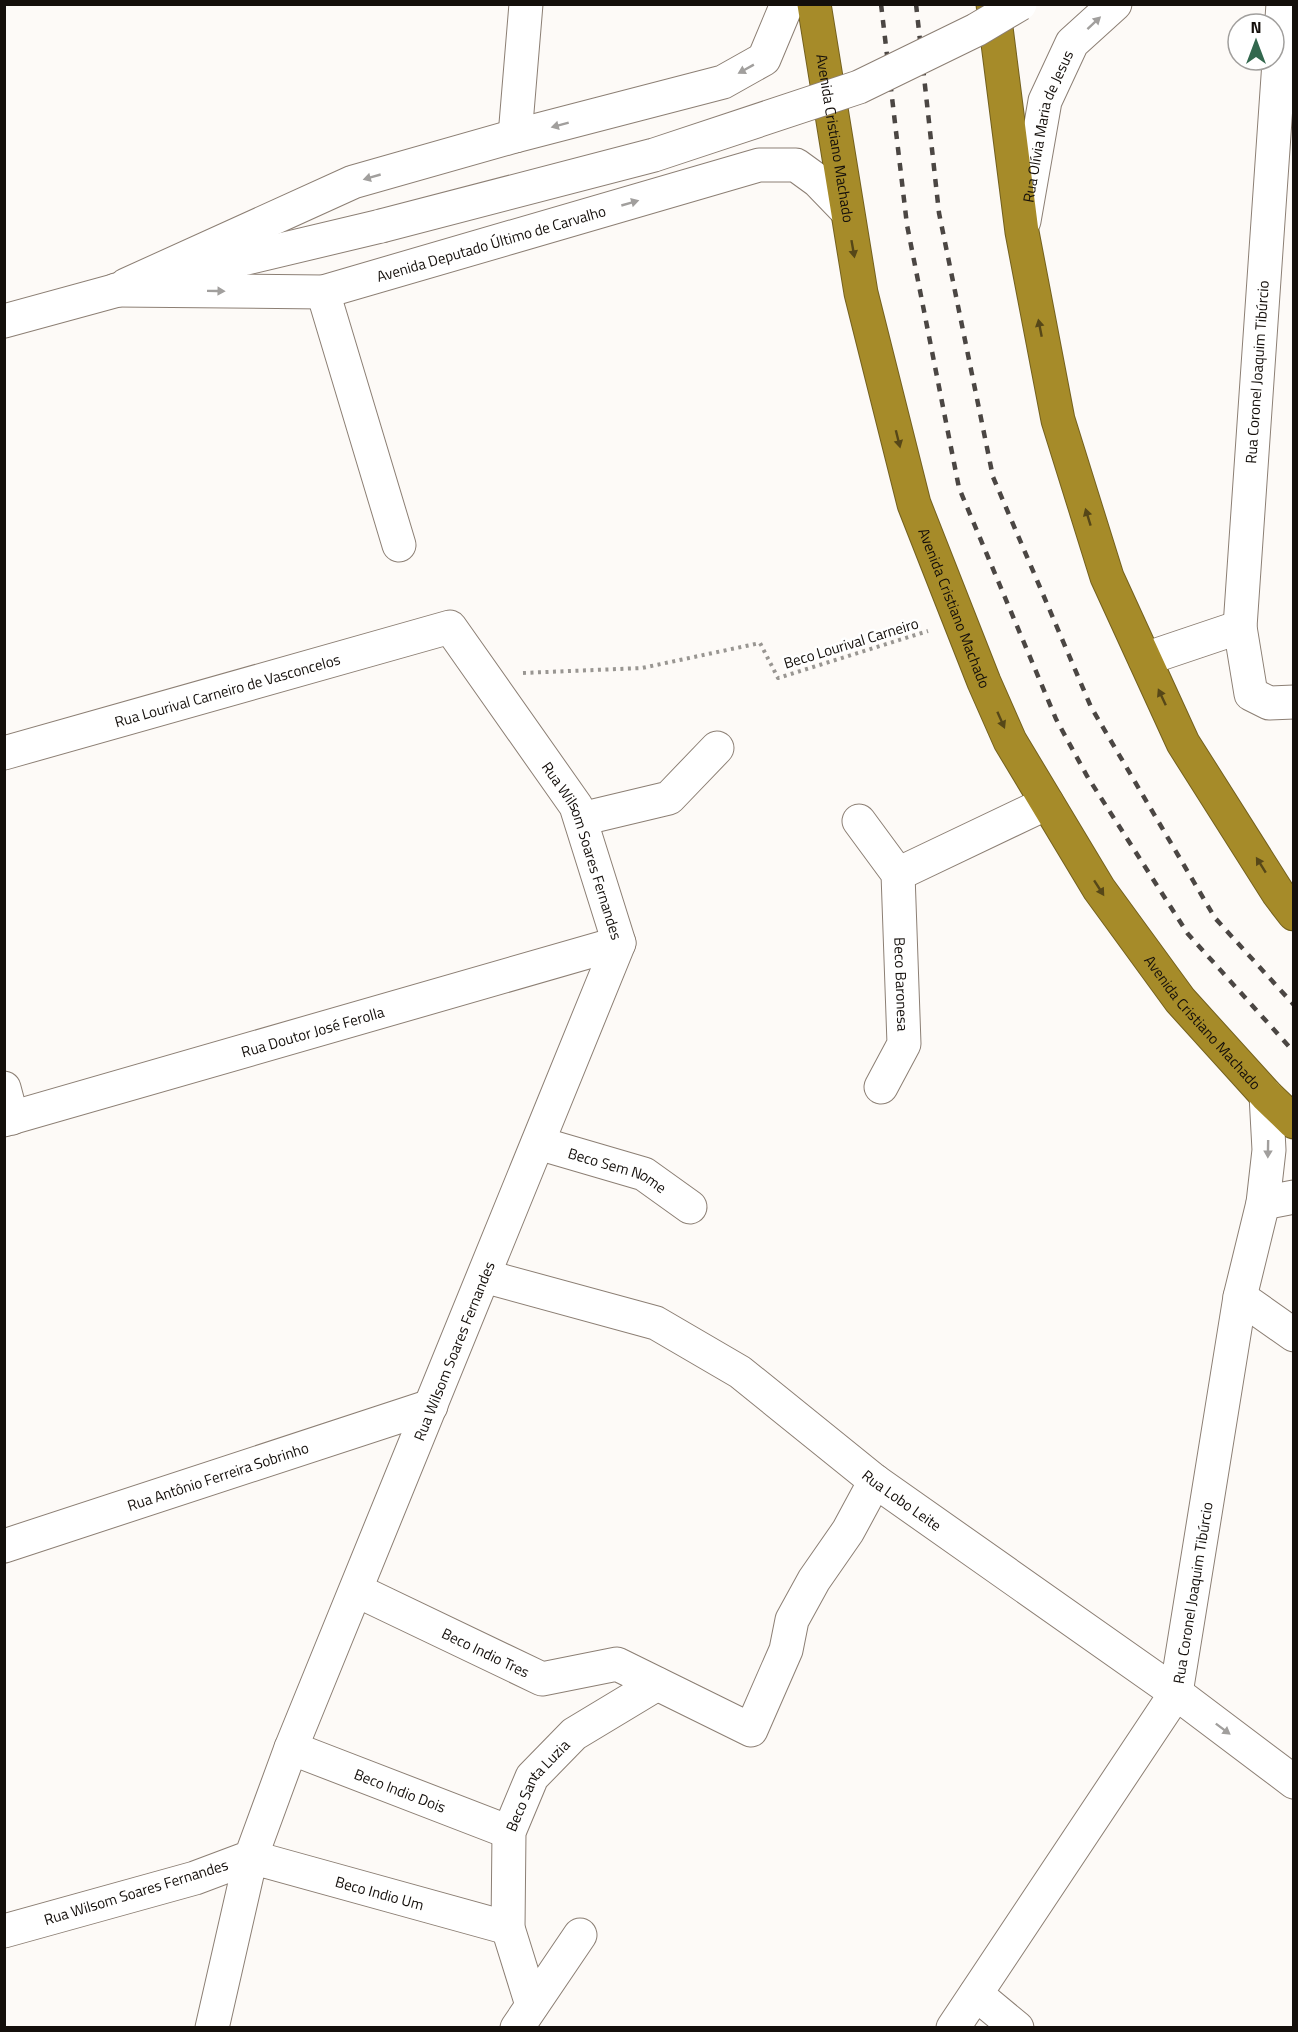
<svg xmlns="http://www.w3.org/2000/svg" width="1298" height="2032" font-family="'Titillium Web',sans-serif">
<rect width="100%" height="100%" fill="#fdfaf7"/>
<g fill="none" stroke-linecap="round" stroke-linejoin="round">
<defs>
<g id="minor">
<path d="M1283,4L1240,627L1251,694L1269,703L1294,702"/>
<path d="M515,136L526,4"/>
<path id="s1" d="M1024,221L1045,101L1072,43L1115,4"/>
<path d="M192,271L381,226"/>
<path d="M126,285L353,182L515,136L723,82L764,59L787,4"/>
<path id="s2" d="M116,290L323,292L759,165H796L818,181L846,210"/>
<path d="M323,292L399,545"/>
<path d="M4,321L136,285"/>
<path d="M1145,659L1240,627"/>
<path id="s3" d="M4,753L450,627L576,806L619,943L291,1748L251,1857L195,1878L4,1931"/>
<path d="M581,819L669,798L717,748"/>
<path id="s4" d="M859,821L898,874L904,1044L881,1087"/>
<path d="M898,874L1047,803"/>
<path d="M4,1088L12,1118"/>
<path id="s5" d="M4,1120L619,943"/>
<path id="s6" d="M538,1143L644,1174L690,1207"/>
<path d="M1263,1203L1294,1197"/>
<path id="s7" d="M484,1276L656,1323L740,1372L875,1481L1176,1693L1294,1782"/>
<path d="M1240,1297L1294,1335"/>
<path id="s8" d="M4,1546L431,1406"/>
<path id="s9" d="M356,1590L542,1679L617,1664L751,1730L786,1650L792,1620L814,1580L848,1531L875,1481"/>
<path id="s10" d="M291,1748L509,1832"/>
<path d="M976,1994L1017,2028"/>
<path id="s11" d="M532,2005L508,1928L509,1832L532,1777L574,1734L657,1684"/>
<path id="s12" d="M212,2028L251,1857L508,1928"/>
<path d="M517,2028L580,1935"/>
<path id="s13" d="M953,2028L1176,1693L1240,1297L1263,1203L1269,1150L1266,1095"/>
</g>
<g id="highway">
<path id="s14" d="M814,4L861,293L914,504L984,682L1010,741L1099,889L1180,1000L1266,1095L1294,1122"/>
<path d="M993,4L1022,232L1058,420L1107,577L1183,743L1278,893L1294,914"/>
</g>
</defs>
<use href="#minor" stroke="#8c7f74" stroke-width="35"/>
<use href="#highway" stroke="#73601e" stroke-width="35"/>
<path stroke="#999692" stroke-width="4" stroke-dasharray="3 4.5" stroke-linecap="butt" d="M523,673L642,668L760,643L778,678L928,631"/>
<use href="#minor" stroke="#fff" stroke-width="33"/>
<use href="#highway" stroke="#a68b29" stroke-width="33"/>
<path stroke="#4b4643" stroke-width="4.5" stroke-dasharray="8 8" stroke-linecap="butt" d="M881,4L907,225L959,488L1056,719L1087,776L1188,934L1294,1052
M916,4L939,213L993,477L1091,707L1215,918L1294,1005"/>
<defs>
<path id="minor-bridge" d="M381,226L654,155L859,87L976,30L1020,4"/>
</defs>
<use href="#minor-bridge" stroke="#8c7f74" stroke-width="35" stroke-linecap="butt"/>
<use href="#minor-bridge" stroke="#fff" stroke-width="33"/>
</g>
<defs><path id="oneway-solid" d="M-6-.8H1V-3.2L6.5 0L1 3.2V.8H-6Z" transform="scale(1.5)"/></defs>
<g fill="#a19f9d">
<use href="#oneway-solid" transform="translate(1094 23) rotate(-43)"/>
<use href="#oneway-solid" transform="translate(746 69) rotate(151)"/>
<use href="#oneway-solid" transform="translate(560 125) rotate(165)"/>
<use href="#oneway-solid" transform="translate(372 177) rotate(164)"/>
<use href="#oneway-solid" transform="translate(630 203) rotate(-16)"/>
<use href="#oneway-solid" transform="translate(216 291) rotate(1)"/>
<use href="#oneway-solid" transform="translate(1268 1149) rotate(91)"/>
<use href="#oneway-solid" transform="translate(1223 1729) rotate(37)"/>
</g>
<g fill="#564718">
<use href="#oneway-solid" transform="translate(853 249) rotate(80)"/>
<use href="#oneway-solid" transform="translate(1040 328) rotate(-101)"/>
<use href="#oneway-solid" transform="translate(898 439) rotate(76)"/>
<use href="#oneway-solid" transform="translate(1088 517) rotate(-107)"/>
<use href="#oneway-solid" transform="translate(1162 697) rotate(-115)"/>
<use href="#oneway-solid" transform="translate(1001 720) rotate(66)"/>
<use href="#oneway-solid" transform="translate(1261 865) rotate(-122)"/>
<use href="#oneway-solid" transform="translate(1099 888) rotate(57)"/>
</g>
<g text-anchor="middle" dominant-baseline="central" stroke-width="5" stroke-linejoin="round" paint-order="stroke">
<g font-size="15" fill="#140f0b" stroke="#fff">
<text stroke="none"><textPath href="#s1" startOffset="98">Rua Olívia Maria de Jesus</textPath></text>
<text stroke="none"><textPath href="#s14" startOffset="136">Avenida Cristiano Machado</textPath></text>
<text stroke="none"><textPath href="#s2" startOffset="382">Avenida Deputado Último de Carvalho</textPath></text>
<text transform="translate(1257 372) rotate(-86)">Rua Coronel Joaquim Tibúrcio</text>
<text stroke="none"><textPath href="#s14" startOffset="622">Avenida Cristiano Machado</textPath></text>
<text transform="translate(851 643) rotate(-17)">Beco Lourival Carneiro</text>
<text stroke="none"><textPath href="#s3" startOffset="232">Rua Lourival Carneiro de Vasconcelos</textPath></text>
<text stroke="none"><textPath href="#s3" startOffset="726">Rua Wilsom Soares Fernandes</textPath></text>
<text stroke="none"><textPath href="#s4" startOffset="176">Beco Baronesa</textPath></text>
<text stroke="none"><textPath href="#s14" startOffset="1108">Avenida Cristiano Machado</textPath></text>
<text stroke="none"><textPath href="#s5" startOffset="321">Rua Doutor José Ferolla</textPath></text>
<text stroke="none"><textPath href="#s6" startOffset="84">Beco Sem Nome</textPath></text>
<text transform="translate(454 1351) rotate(-68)">Rua Wilsom Soares Fernandes</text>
<text stroke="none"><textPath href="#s8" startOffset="225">Rua Antônio Ferreira Sobrinho</textPath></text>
<text stroke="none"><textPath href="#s7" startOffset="482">Rua Lobo Leite</textPath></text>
<text stroke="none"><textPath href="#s13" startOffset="504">Rua Coronel Joaquim Tibúrcio</textPath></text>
<text stroke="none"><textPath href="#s9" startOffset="144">Beco Indio Tres</textPath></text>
<text stroke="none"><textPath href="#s11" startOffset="232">Beco Santa Luzia</textPath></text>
<text stroke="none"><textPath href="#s10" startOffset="117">Beco Indio Dois</textPath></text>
<text transform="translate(136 1892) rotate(-17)">Rua Wilsom Soares Fernandes</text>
<text stroke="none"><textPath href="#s12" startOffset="309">Beco Indio Um</textPath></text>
</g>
</g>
<rect width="1298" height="2032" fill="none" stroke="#140f0b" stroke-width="12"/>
<g transform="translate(1256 42)"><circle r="28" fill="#ffffff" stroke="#a19f9d" stroke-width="1.5"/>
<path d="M0-4.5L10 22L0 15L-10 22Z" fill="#33684e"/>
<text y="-9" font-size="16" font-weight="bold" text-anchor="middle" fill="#140f0b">N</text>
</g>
</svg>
